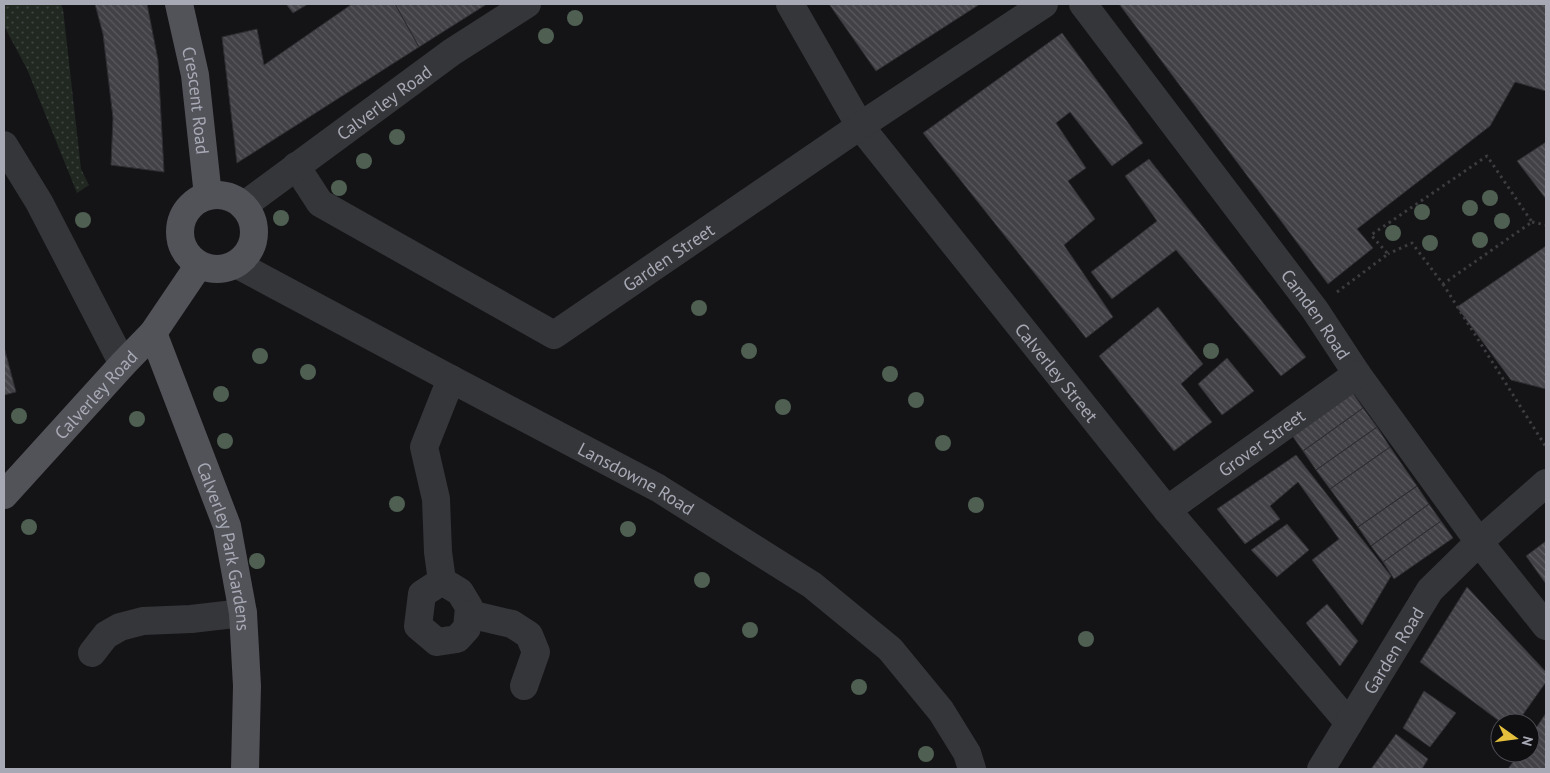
<svg xmlns="http://www.w3.org/2000/svg" width="1550" height="773" font-family="'PT Sans',sans-serif">
<defs>
<pattern id="grass-dots" width="8" height="8" patternUnits="userSpaceOnUse" patternTransform="scale(1.25)"><rect width="8" height="8" fill="#212822"/><path d="M2 2h.1M6 6h.1" fill="none" stroke="#3e4440" stroke-width="1.8" stroke-linecap="round"/></pattern>
<pattern id="building-back-hatch" width="6" height="6" patternUnits="userSpaceOnUse" patternTransform="scale(1.25)"><rect width="6" height="6" fill="#414146"/><path d="M-1 5l2 2M0 0l6 6M5-1l2 2" fill="none" stroke="#5a5a5e"/></pattern>
</defs>
<rect width="100%" height="100%" fill="#141416"/>
<path fill="url(#grass-dots)" d="M4,4H61L63,9L81,169L89,185L77,193L27,69L4,26Z"/>
<path fill="url(#building-back-hatch)" stroke="#2f2e32" d="M95,4H147L158,60L164,172L111,165L113,118L103,34Z
M286,4H308L293,13Z
M352,4H395L419,47L237,163L222,37L257,29L264,65Z
M395,4H487L419,47Z
M829,4H980L876,71Z
M1119,4H1546V91L1515,82L1490,126L1357,229L1373,248L1328,284Z
M1062,33L1143,143L1112,166L1070,112L1056,123L1086,168L1068,181L1095,219L1064,245L1113,317L1086,338L923,133Z
M1546,142V199L1517,161Z
M1149,159L1306,357L1281,376L1176,250L1112,299L1091,272L1157,221L1125,176Z
M1546,246V389L1511,380L1457,307Z
M1158,307L1203,364L1181,384L1212,422L1174,451L1099,356Z
M4,347L16,392L4,395Z
M1227,358L1254,391L1222,415L1198,384Z
M1351,390L1363,408L1303,451L1291,434Z
M1363,408L1377,427L1316,470L1303,451Z
M1377,427L1390,447L1330,489L1316,470Z
M1390,447L1417,486L1358,527L1330,489Z
M1296,455L1391,576L1362,625L1312,560L1339,539L1298,482L1270,506L1280,519L1245,544L1217,509Z
M1417,486L1429,504L1371,546L1358,527Z
M1429,504L1441,521L1383,562L1371,546Z
M1441,521L1453,538L1394,579L1383,562Z
M1287,524L1309,550L1277,577L1251,550Z
M1546,541V584L1526,556Z
M1467,587L1546,672V682L1517,723H1502L1420,662Z
M1327,604L1358,641L1340,666L1306,623Z
M1424,691L1456,713L1430,747L1403,728Z
M1546,713V769H1508L1519,753H1530V737Z
M1396,734L1428,759L1422,769H1371Z"/>
<g fill="none" stroke-linecap="round" stroke-linejoin="round">
<path stroke="#3c3c41" stroke-width="3" stroke-dasharray="2.5 4" stroke-linecap="butt" d="M1532,222L1546,225
M1443,284L1546,447
M1337,292L1388,254L1371,235L1487,156L1532,222L1443,284L1412,243L1388,254"/>
<g stroke="#35363a" stroke-width="28">
<path id="s1" d="M790,4L860,126L1167,510L1349,723"/>
<path id="s2" d="M1083,4L1315,310L1357,374L1479,542L1546,626"/>
<path d="M4,145L39,202L123,364"/>
<path id="s3" d="M296,166L320,203L554,335L860,126L1044,4"/>
<path id="s4" d="M243,206L452,52L527,4"/>
<path id="s5" d="M236,264L451,379L658,488L812,585L890,649L941,711L967,753L972,769"/>
<path id="s6" d="M1167,510L1357,374"/>
<path d="M442,581L460,592L469,607L467,628L457,639L437,642L418,626L422,594L442,581L438,552L436,499L424,447L451,379"/>
<path d="M469,614L512,624L529,635L536,652L524,686"/>
<path d="M92,653L106,635L120,627L143,621L191,619L243,613"/>
<path id="s7" d="M1321,769L1430,590L1479,542L1546,483"/>
</g>
<g stroke="#525259" stroke-width="28">
<path id="s8" d="M179,4L195,75L208,196"/>
<circle cx="217" cy="232" r="37"/>
<path id="s9" d="M153,333L227,526L243,613L247,686L245,769"/>
<path id="s10" d="M4,495L123,364L153,333L199,265"/>
</g>
</g>
<g fill="#4f6053">
<circle cx="575" cy="18" r="8"/>
<circle cx="546" cy="36" r="8"/>
<circle cx="397" cy="137" r="8"/>
<circle cx="364" cy="161" r="8"/>
<circle cx="339" cy="188" r="8"/>
<circle cx="1490" cy="198" r="8"/>
<circle cx="1470" cy="208" r="8"/>
<circle cx="1422" cy="212" r="8"/>
<circle cx="281" cy="218" r="8"/>
<circle cx="83" cy="220" r="8"/>
<circle cx="1502" cy="221" r="8"/>
<circle cx="1393" cy="233" r="8"/>
<circle cx="1480" cy="240" r="8"/>
<circle cx="1430" cy="243" r="8"/>
<circle cx="699" cy="308" r="8"/>
<circle cx="749" cy="351" r="8"/>
<circle cx="1211" cy="351" r="8"/>
<circle cx="260" cy="356" r="8"/>
<circle cx="308" cy="372" r="8"/>
<circle cx="890" cy="374" r="8"/>
<circle cx="221" cy="394" r="8"/>
<circle cx="916" cy="400" r="8"/>
<circle cx="783" cy="407" r="8"/>
<circle cx="19" cy="416" r="8"/>
<circle cx="137" cy="419" r="8"/>
<circle cx="225" cy="441" r="8"/>
<circle cx="943" cy="443" r="8"/>
<circle cx="397" cy="504" r="8"/>
<circle cx="976" cy="505" r="8"/>
<circle cx="29" cy="527" r="8"/>
<circle cx="628" cy="529" r="8"/>
<circle cx="257" cy="561" r="8"/>
<circle cx="702" cy="580" r="8"/>
<circle cx="750" cy="630" r="8"/>
<circle cx="1086" cy="639" r="8"/>
<circle cx="859" cy="687" r="8"/>
<circle cx="926" cy="754" r="8"/>
</g>
<g text-anchor="middle" dominant-baseline="central" stroke-width="4" stroke-linejoin="round" paint-order="stroke">
<g font-size="18" fill="#a7aab5" stroke="#0f0f11">
<text stroke="none"><textPath href="#s8" startOffset="98">Crescent Road</textPath></text>
<text stroke="none"><textPath href="#s4" startOffset="175">Calverley Road</textPath></text>
<text stroke="none"><textPath href="#s3" startOffset="451">Garden Street</textPath></text>
<text stroke="none"><textPath href="#s2" startOffset="388">Camden Road</textPath></text>
<text stroke="none"><textPath href="#s1" startOffset="456">Calverley Street</textPath></text>
<text stroke="none"><textPath href="#s10" startOffset="136">Calverley Road</textPath></text>
<text stroke="none"><textPath href="#s6" startOffset="116">Grover Street</textPath></text>
<text stroke="none"><textPath href="#s5" startOffset="454">Lansdowne Road</textPath></text>
<text stroke="none"><textPath href="#s9" startOffset="226">Calverley Park Gardens</textPath></text>
<text stroke="none"><textPath href="#s7" startOffset="139">Garden Road</textPath></text>
</g>
</g>
<rect width="1550" height="773" fill="none" stroke="#a7aab5" stroke-width="10"/>
<g transform="translate(1515 738) rotate(104)"><circle r="24" fill="#0f0f11" stroke="#4c4d53"/>
<path d="M0-4L9 19L0 12L-9 19Z" fill="#e5c03d"/>
<text y="-8" font-size="14" font-weight="bold" text-anchor="middle" fill="#a7aab5">N</text>
</g>
</svg>
